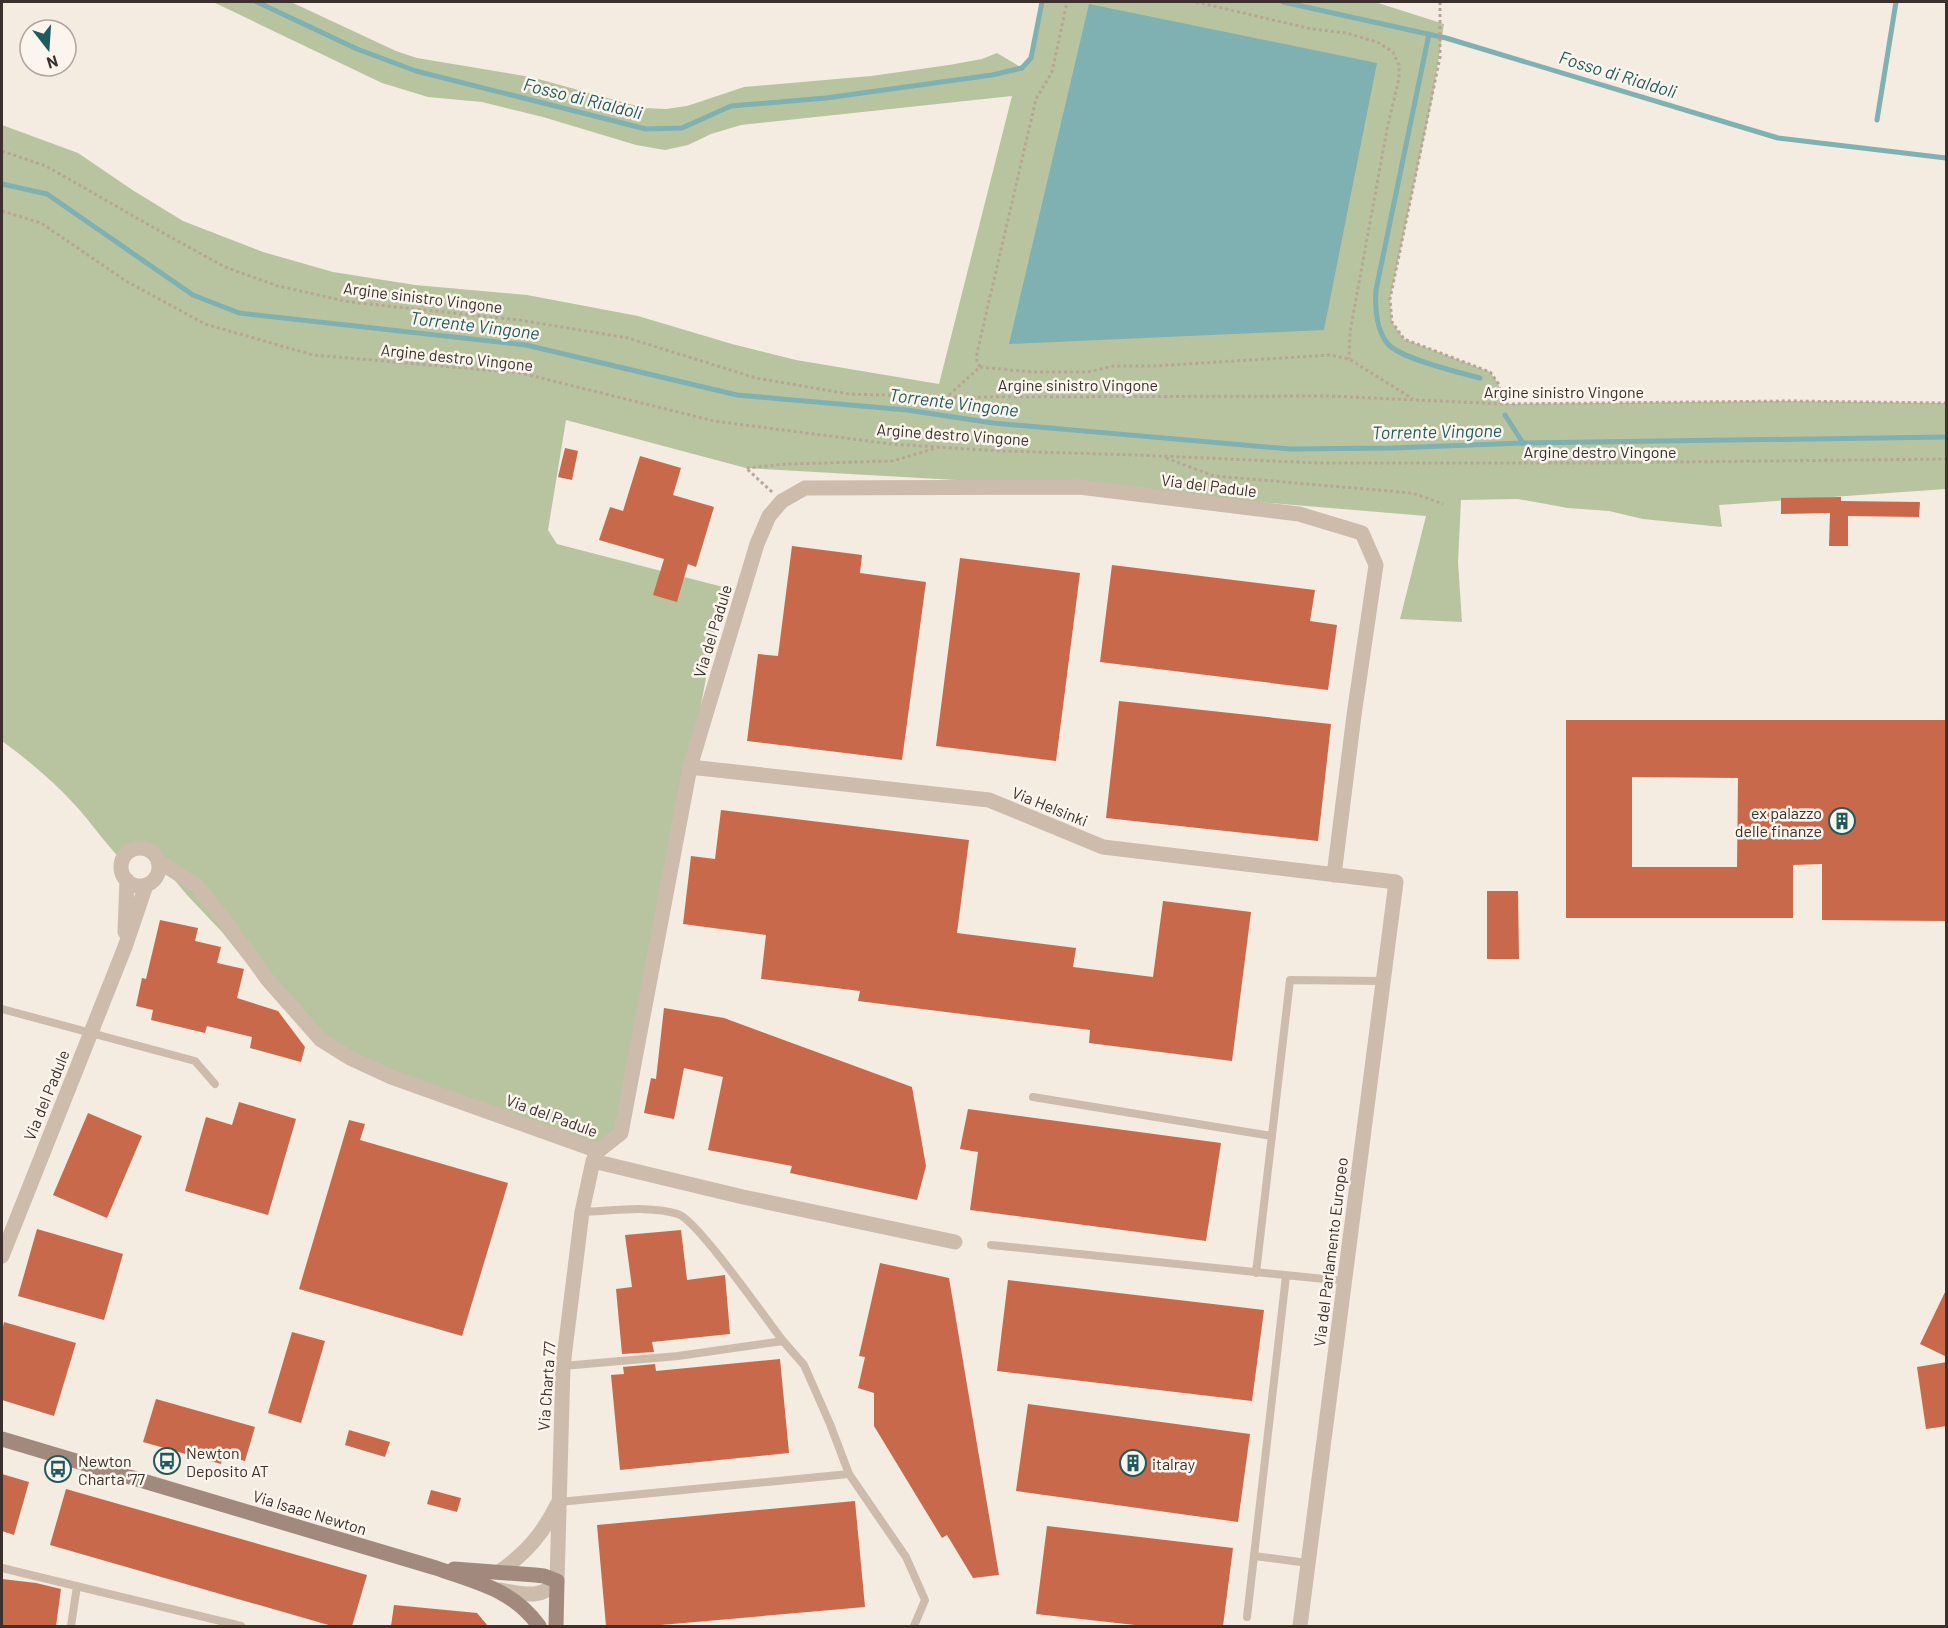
<svg xmlns="http://www.w3.org/2000/svg" width="1948" height="1628" font-family="Barlow,sans-serif">
<rect width="100%" height="100%" fill="#f4ebe1"/>
<path fill="#b8c4a0" d="M213,2H291L396,51L417,58L531,77L644,108L666,109L687,106L744,87L871,76L949,65L982,59L997,53L1022,68L1031,58L1042,2H1375L1444,24L1433,95L1390,299L1392,322L1404,339L1490,372L1498,383L1504,404L1788,401L1946,403V489L1719,505L1722,527L1643,519L1609,511L1568,508L1518,499L1461,500L1458,562L1462,622L1400,619L1426,516L1079,487L746,468L566,420L548,530L557,544L723,587L621,1133L598,1151L350,1058L257,976L222,932L187,895L152,853C140,846 129,849 123,861C105,844 92,823 75,805C52,780 28,760 2,741V125L78,153L134,191L183,221L263,252L333,272L415,285L527,295L638,316L732,344L796,360L939,384L1012,96L741,125L711,134L688,145L665,150L636,145L543,117L482,102L428,97L382,83Z"/>
<path fill="#7fb0b2" d="M1089,4L1377,63L1324,330L1009,344Z"/>
<g fill="none" stroke-linecap="round" stroke-linejoin="round">
<path stroke="#7fb0b2" stroke-width="5" d="M257,2L357,49L416,71L646,129L682,128L731,106L826,98L992,75L1022,68L1031,58L1042,2
M1283,2L1446,38L1778,138L1946,158
M1429,34L1376,290C1375,307 1376,330 1388,344C1401,359 1461,373 1480,378
M1877,120L1896,2
M2,184L47,194L193,295L239,313L526,345L737,395L907,410L993,423L1290,449L1392,448L1523,443L1946,437
M1505,415L1523,443"/>
</g>
<path fill="#c8694b" fill-rule="evenodd" d="M565,448L578,451L572,480L558,477Z
M640,456L681,468L673,495L714,507L696,567L688,564L677,602L653,595L664,559L599,540L610,507L623,511Z
M1841,497V501L1920,502L1919,517L1848,516V546H1829L1830,513L1781,514V498Z
M792,546L862,555L860,573L926,582L902,760L747,741L758,654L778,656Z
M960,558L1080,573L1056,761L936,746Z
M1112,565L1315,590L1310,621L1337,625L1328,690L1100,662Z
M1119,701L1331,724L1318,841L1106,818Z
M1566,720H1947V921L1822,920V864L1793,865V918H1566ZM1632,777L1738,778L1737,867H1632Z
M721,810L969,840L957,933L1076,948L1073,967L1153,977L1163,901L1251,912L1232,1061L1089,1043L1090,1030L858,1001L860,991L761,979L766,935L683,924L691,856L715,859Z
M1487,891H1518L1519,959H1487Z
M160,920L198,928L195,941L221,947L217,963L244,969L237,998L278,1011L305,1047L301,1062L250,1048L252,1037L207,1026L205,1033L151,1020L153,1010L136,1006L142,978L146,979Z
M664,1008L724,1018L912,1087L926,1166L917,1200L790,1173L792,1166L708,1150L723,1077L684,1068L674,1119L644,1113L651,1078L656,1079Z
M239,1102L296,1119L268,1215L185,1191L206,1117L232,1125Z
M968,1109L1221,1143L1206,1241L970,1210L978,1152L960,1149Z
M88,1113L142,1136L107,1218L53,1195Z
M349,1120L365,1124L360,1140L508,1183L462,1336L299,1289Z
M37,1229L123,1254L104,1320L18,1296Z
M681,1230L687,1280L725,1275L730,1334L652,1342L654,1352L622,1354L616,1289L632,1287L625,1235Z
M880,1263L949,1278L999,1575L973,1578L947,1535L942,1538L874,1426V1393L858,1388L865,1357L859,1356Z
M1008,1280L1264,1310L1252,1401L997,1371Z
M1947,1288V1357L1920,1344Z
M4,1322L76,1343L54,1416L2,1400V1331Z
M292,1332L325,1341L301,1423L268,1413Z
M780,1359L789,1453L620,1470L611,1375L624,1374L623,1367L655,1364L656,1371Z
M1947,1362V1426L1926,1429L1917,1367Z
M156,1399L255,1427L245,1461L223,1455L221,1464L143,1442Z
M1028,1404L1250,1434L1238,1522L1016,1491Z
M349,1430L390,1442L385,1457L345,1445Z
M2,1474L29,1482L14,1535L2,1531Z
M66,1489L367,1575L352,1626H332L50,1545Z
M431,1490L461,1498L457,1512L427,1504Z
M855,1501L865,1607L649,1626H606L597,1525Z
M1047,1526L1233,1548L1223,1626H1144L1036,1614Z
M2,1579L36,1583L61,1589L56,1626H2Z
M394,1605L477,1613L488,1626H391Z"/>
<g fill="none" stroke-linecap="round" stroke-linejoin="round">
<path stroke="#b9a596" stroke-width="3" stroke-dasharray="3 3" stroke-linecap="butt" d="M1196,2L1312,29L1346,33L1377,42L1393,52L1399,65V78L1387,129L1350,332L1349,359
M1440,2V57L1390,299L1392,322L1404,339L1490,372L1498,383L1504,404
M2,151L46,166L156,229L225,267L278,286L350,302L519,320L628,338L756,378L849,394L948,397L1328,396L1504,404L1788,401L1946,403
M2,211L41,223L126,281L205,324L313,355L521,373L714,421L891,444L1000,451L1137,455L1318,463H1592L1946,459
M980,367L977,361V353L1036,99L1052,72L1067,2
M949,395L980,367L1032,372H1088L1113,366H1154L1330,355L1349,359L1413,399
M1166,458L1214,476L1412,493L1443,504
M772,492L746,468L788,464L893,461L936,448"/>
<path stroke="#cdbbac" stroke-width="8" d="M2,1009L195,1061L215,1084
M1033,1097L1272,1136
M582,1212C611,1211 651,1205 678,1214C697,1220 766,1319 783,1341
M991,1245L1344,1281
M1256,1273L1290,980L1383,981
M563,1366L678,1356L783,1341L804,1365L830,1424L849,1474
M559,1502L849,1474L906,1557L925,1600L914,1626
M1254,1556L1308,1563
M2,1568L241,1626
M1247,1617L1286,1276
M71,1626L77,1586"/>
<path stroke="#cdbbac" stroke-width="15" d="M690,767L989,800L1103,847L1396,882L1300,1626
M121 867a19 19 0 1 1 38 0a19 19 0 1 1-38 0Z
M158,861L197,886L226,922L268,980L321,1040L350,1058L391,1077L598,1151
M125,932L127,880
M593,1161L743,1197L955,1242
M2,1256L125,947L146,885
M499,1572C525,1554 543,1534 557,1505
M499,1590C520,1593 542,1601 557,1581L563,1366L582,1212L593,1161L598,1151L621,1133L690,767L757,544L769,516L782,501L805,488L1079,487L1299,514L1362,533L1376,565L1354,715L1334,875"/>
<path stroke="#a18a7d" stroke-width="15" d="M2,1439L436,1568C478,1583 512,1589 539,1626
M454,1569L535,1575L544,1576L557,1581L556,1626"/>
</g>
<defs>
<symbol id="building-ring" viewBox="-11 -11 22 22"><circle r="9.5" fill="#fbf5ee" stroke="#1f5a5e" stroke-width="1.5"/><path d="M-4-6H4V6H1V3H-1V6H-4ZM-2.5-4.3h1.7v1.8h-1.7ZM.8-4.3h1.7v1.8H.8ZM-2.5-1h1.7V.8h-1.7ZM.8-1h1.7V.8H.8Z" fill="#1f5a5e"/></symbol>
<symbol id="bus-ring" viewBox="-11 -11 22 22"><circle r="9.5" fill="#fbf5ee" stroke="#1f5a5e" stroke-width="1.5"/><path d="M-5-6H5V4H4V6H2V4H-2V6H-4V4H-5ZM-3.5-4V0h7V-4ZM-3.5 1.2v1.5H-2V1.2ZM2 1.2v1.5H3.5V1.2Z" fill="#1f5a5e"/></symbol>
</defs>
<g fill-rule="evenodd">
<use href="#building-ring" x="1827" y="806" width="30" height="30"/>
<use href="#bus-ring" x="152" y="1446" width="30" height="30"/>
<use href="#building-ring" x="1118" y="1448" width="30" height="30"/>
<use href="#bus-ring" x="43" y="1454" width="30" height="30"/>
</g>
<g text-anchor="middle" dominant-baseline="central" stroke-width="5" stroke-linejoin="round" paint-order="stroke">
<g font-size="16" fill="#3b302b" stroke="#fbf5ee">
<text transform="translate(423 297) rotate(7)">Argine sinistro Vingone</text>
<text transform="translate(457 357) rotate(6)">Argine destro Vingone</text>
<text x="1078" y="384">Argine sinistro Vingone</text>
<text x="1564" y="391">Argine sinistro Vingone</text>
<text transform="translate(953 434) rotate(4)">Argine destro Vingone</text>
<text x="1600" y="451">Argine destro Vingone</text>
<text transform="translate(1209 485) rotate(7)">Via del Padule</text>
<text transform="translate(712 631) rotate(-73)">Via del Padule</text>
<text transform="translate(1050 806) rotate(22)">Via Helsinki</text>
<text transform="translate(46 1095) rotate(-68)">Via del Padule</text>
<text transform="translate(552 1115) rotate(20)">Via del Padule</text>
<text transform="translate(1330 1252) rotate(-83)">Via del Parlamento Europeo</text>
<text transform="translate(546 1386) rotate(-86)">Via Charta 77</text>
<text transform="translate(310 1512) rotate(17)">Via Isaac Newton</text>
</g>
<g font-size="16" fill="#3b302b" stroke="#fbf5ee" text-anchor="start">
<text x="1822" y="812" text-anchor="end">ex palazzo<tspan x="1822" dy="18">delle finanze</tspan></text>
<text x="186" y="1452">Newton<tspan x="186" dy="18">Deposito AT</tspan></text>
<text x="78" y="1460">Newton<tspan x="78" dy="18">Charta '77</tspan></text>
<text x="1152" y="1463">italray</text>
</g>
<g font-size="18" font-style="italic" fill="#1f5a5e" stroke="#fbf5ee">
<text transform="translate(1618 74) rotate(17)">Fosso di Rialdoli</text>
<text transform="translate(583 98) rotate(14)">Fosso di Rialdoli</text>
<text transform="translate(475 325) rotate(7)">Torrente Vingone</text>
<text transform="translate(954 402) rotate(7)">Torrente Vingone</text>
<text transform="translate(1437 431) rotate(-1)">Torrente Vingone</text>
</g>
</g>
<rect width="1948" height="1628" fill="none" stroke="#3b302b" stroke-width="6"/>
<g transform="translate(48 48) rotate(163)"><circle r="28" fill="#fbf5ee" stroke="#aea6a0" stroke-width="1.5"/>
<path d="M0-4.5L10 22L0 15L-10 22Z" fill="#1f5a5e"/>
<text y="-9" font-size="16" font-weight="bold" text-anchor="middle" fill="#3b302b">N</text>
</g>
</svg>
